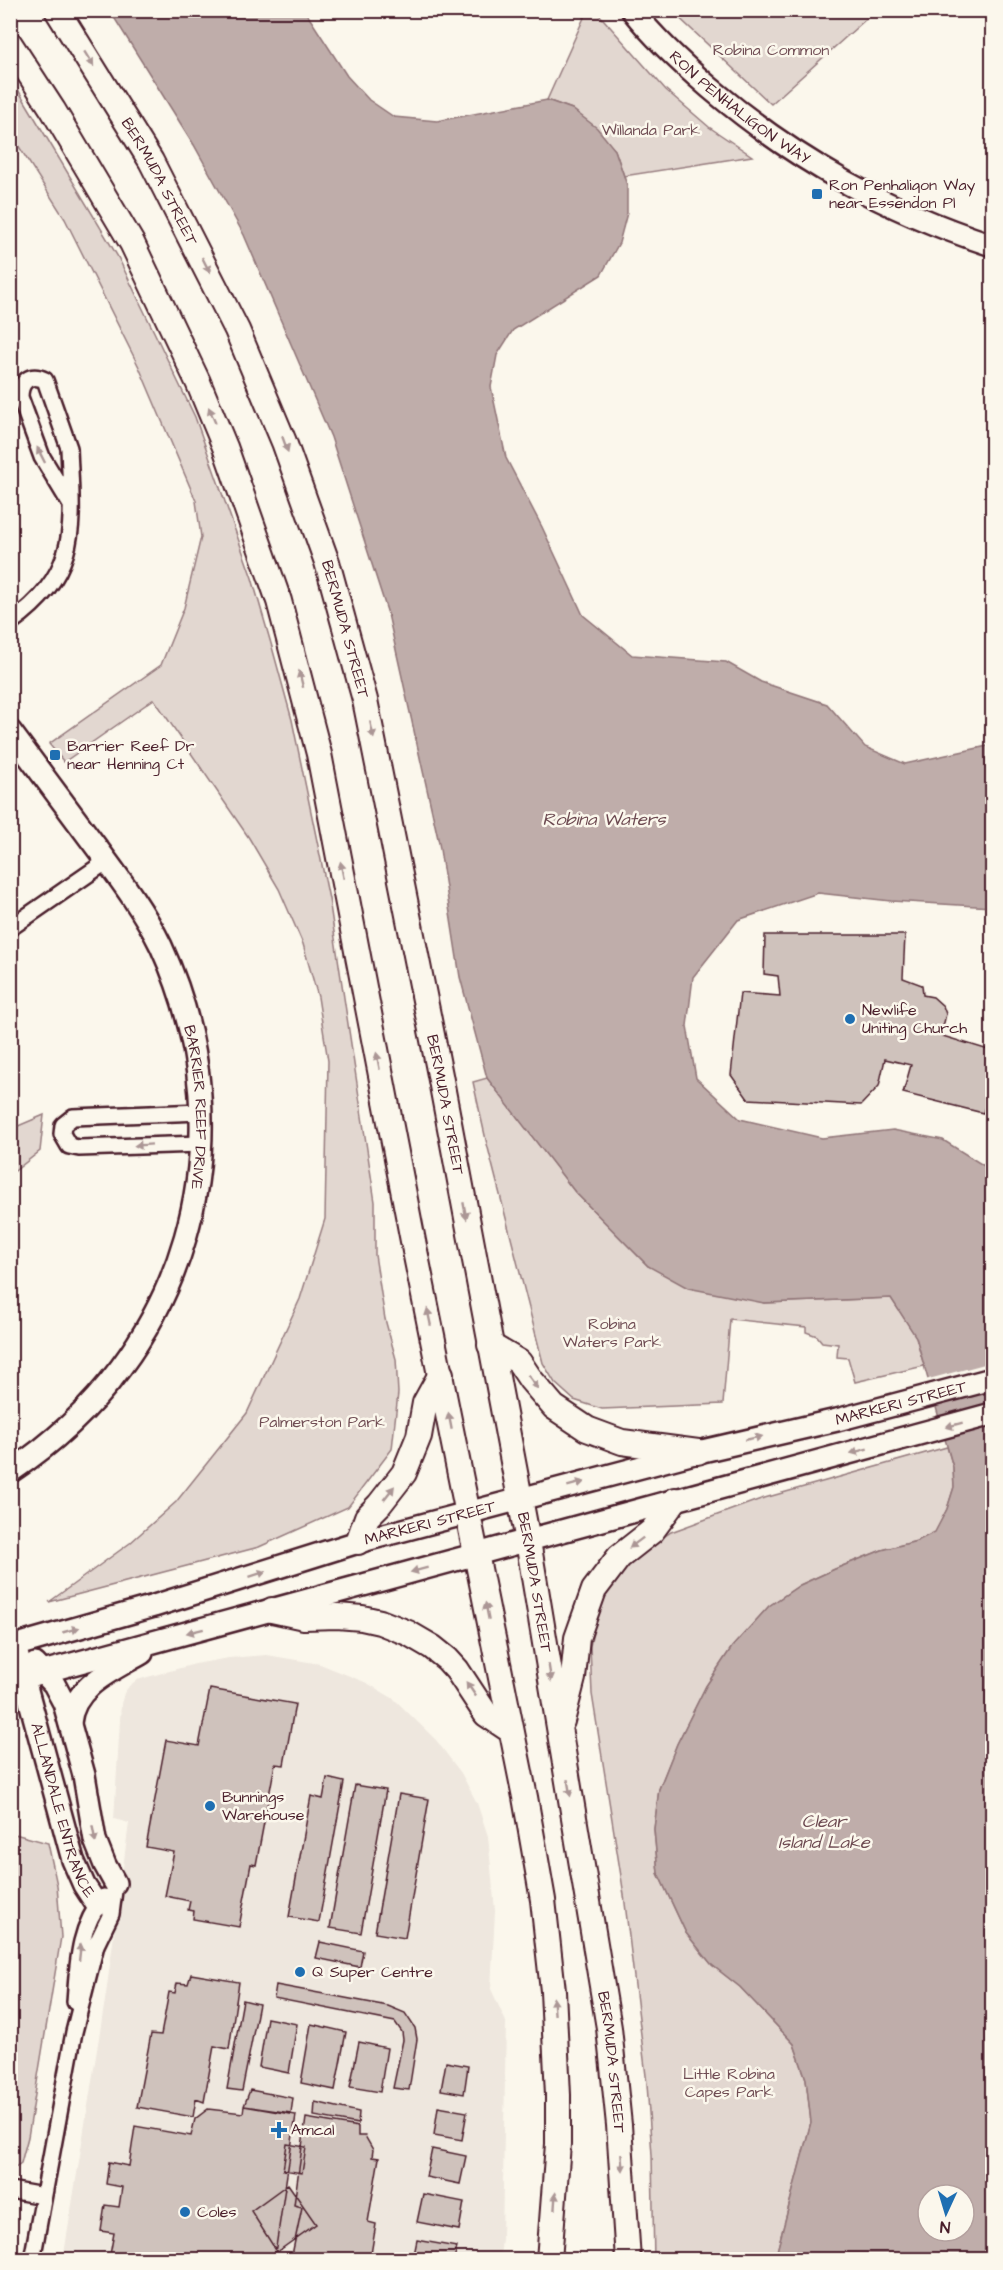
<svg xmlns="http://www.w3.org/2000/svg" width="1003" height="2270" font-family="'Architects Daughter',sans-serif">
<rect width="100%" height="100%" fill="#fbf7ec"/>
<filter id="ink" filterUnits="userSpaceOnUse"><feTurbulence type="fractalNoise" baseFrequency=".0167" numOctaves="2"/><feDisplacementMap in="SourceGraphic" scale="12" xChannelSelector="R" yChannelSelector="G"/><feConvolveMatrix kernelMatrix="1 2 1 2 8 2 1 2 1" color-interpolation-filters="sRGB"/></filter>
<g filter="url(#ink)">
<path fill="#eee7de" d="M267,1655L320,1664L367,1683L394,1699L436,1740L461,1773L477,1803L488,1836L495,1911L491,1989L506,2022L502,2239L500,2259L63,2260L106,1994L129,1823L114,1819L121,1704L124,1693L130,1685L137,1680L195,1664L229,1658Z"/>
<path fill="#e2d7d0" stroke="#967b7e" stroke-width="1.5" d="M587,11H596L666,90L709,127L752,156L624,176L615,150L572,109L547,100Z
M672,11H875L771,104Z
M11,78L118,257L195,417L252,578L272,647L292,720L329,899L375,1202V1255L385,1319L396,1359L398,1393L392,1449L348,1507L259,1547L49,1602L130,1543L176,1502L247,1413L300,1299L325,1219L328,1061L318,997L303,944L279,889L249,838L154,699L64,762L49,744L161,665L184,608L201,537L196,501L139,367L65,219L11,134Z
M487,1078L575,1192L648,1266L764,1303L891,1298L916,1336L924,1366L855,1382L848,1358L837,1357L838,1344L822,1342L817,1336L806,1332V1327L730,1319L723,1404L602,1409L574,1400L555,1383L543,1363L486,1140L473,1082Z
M44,1115L40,1151L11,1174V1129Z
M947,1447L953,1467L954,1487L947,1509L935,1533L917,1541L882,1550L835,1569L800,1585L769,1606L732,1647L706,1686L677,1744L659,1789L654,1829L658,1873L686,1933L712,1965L740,1987L794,2044L806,2079L811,2122L775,2259L654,2260L652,2155L647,2084L624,1895L592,1694L590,1646L599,1605L617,1575L636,1556L671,1532L761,1499Z
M11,1833L48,1843L57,1885L61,1937L28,2137L21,2163L11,2170Z"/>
<path fill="#bfadaa" stroke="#907477" stroke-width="1.5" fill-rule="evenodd" d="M110,11H305L347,76L369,100L394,117L437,121L547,100L572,109L597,128L615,150L627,185V213L619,243L601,275L513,330L497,355L491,387L506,458L542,527L583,615L632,655L726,662L761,682L827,704L865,747L905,764L992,745V907L891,901L818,893L738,920L693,977L687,1026L696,1078L740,1119L822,1138L893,1130L943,1140L986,1167L992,1184V2259H775L811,2122L806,2079L794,2044L740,1987L712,1965L686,1933L658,1873L654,1829L659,1789L677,1744L706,1686L732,1647L769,1606L800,1585L835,1569L882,1550L917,1541L935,1532L947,1509L954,1487L953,1467L916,1337L891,1298L764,1303L688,1288L648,1266L575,1192L487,1078L460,977L439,843L388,614L331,437L244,235L194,145ZM928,2195H964V2231H928Z"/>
<path fill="#fbf7ec" d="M992,1362V1389L932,1406L925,1380Z"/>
<path fill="#cfc2bc" stroke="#4a1f2b" stroke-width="1.5" d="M765,935H905L903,978L922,985L923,995L933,997L943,1006L946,1014L943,1027L933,1033L992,1051V1098L988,1097L983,1113L903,1093L911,1065L885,1059L879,1086L861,1105L748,1099L731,1075L740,993L780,996L778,976L764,974Z
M210,1689L295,1704L284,1765L275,1764L256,1865L251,1864L239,1927L193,1919L194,1911L188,1910L190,1901L165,1896L174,1852L146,1847L166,1740L199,1746Z
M327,1778L344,1782L319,1922L289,1917L311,1796L323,1799Z
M355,1785L386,1790L361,1933L330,1928Z
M399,1794L429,1799L405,1938L375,1933Z
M320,1942L363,1951L360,1967L316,1958Z
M191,1974L239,1982L229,2049L214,2046L204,2102L196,2099L193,2117L137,2107L151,2034L161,2035L169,1992L175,1993L177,1983L188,1984Z
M276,1985L388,2006L405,2013L415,2028L417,2039L409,2090L393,2088L403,2040L402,2032L395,2022L274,1998Z
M243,2000L259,2004L242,2091L227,2089Z
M267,2018L297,2024L289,2073L259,2067Z
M311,2024L346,2032L335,2090L301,2083Z
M359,2042L387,2048L380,2092L350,2087Z
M446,2062L468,2066L464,2094L441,2090Z
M250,2090L293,2098L291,2113L244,2106Z
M315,2102L359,2112L358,2124L314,2116Z
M244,2106L296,2115L274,2260H109L114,2233L101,2231L105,2205L119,2207L122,2187L106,2184L109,2162L129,2166L135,2126L191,2136L195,2119L208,2109L243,2113Z
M438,2107L467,2112L462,2140L434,2135Z
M306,2118L358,2127V2136H365L373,2150L372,2157L379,2158L368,2222L376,2224L370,2260H313L292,2255L302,2207L294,2205Z
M287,2144L306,2147L302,2173L283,2170Z
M432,2149L466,2156L460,2184L426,2177Z
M288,2184L316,2224L277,2252L251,2211Z
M423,2194L464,2202L459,2230L417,2222Z
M417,2240L457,2247L454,2260H413Z
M295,2253L327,2260H293Z"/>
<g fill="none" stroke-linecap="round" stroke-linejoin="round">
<defs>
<path id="street" d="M10,623C82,571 72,526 69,448L45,380C30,373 20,381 20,397L42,457L71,505
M10,928L107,861
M201,1144L79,1148L69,1146L62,1134L63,1125L73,1117L201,1112
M75,2002C78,1963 78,1928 104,1897
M10,2190L43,2196
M32,2260L74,2032L96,1945L111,1914L115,1883"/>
<g id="secondary">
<path id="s1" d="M632,10C655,39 682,64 710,88C796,161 885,210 992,245"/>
<path id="s2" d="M10,731C39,770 68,809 97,848C120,879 144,911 161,946C250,1139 187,1355 10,1472"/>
<path id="s3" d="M15,1646L73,1860L84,1885L97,1905"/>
<path id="s4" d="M10,1647L154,1606L358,1542L698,1452L837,1420L992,1379"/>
<path d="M35,1664L54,1684L64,1703L84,1775L95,1840L105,1865L115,1883"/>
<path d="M10,1681L992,1414"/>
<path d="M70,1723C73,1686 113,1670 142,1653"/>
</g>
<g id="primary">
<path id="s5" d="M57,10L151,161L237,330L284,442L327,562L365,700L440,1075L528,1541L609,2028L619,2125L628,2260"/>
<path d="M10,44L53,110L132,243L198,382L225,447L279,601L319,754L413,1241L525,1797L543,1900L553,1991L558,2095V2144L549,2260"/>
<path d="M490,1345L519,1362L531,1380L554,1407L587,1429L622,1442L698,1452"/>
<path d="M358,1542L367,1517L379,1505L404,1473L419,1436L425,1403L441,1374"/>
<path d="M272,1610L304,1617L337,1616L362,1618L380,1622L408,1633L432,1647L447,1659L457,1670L486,1714L510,1730"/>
<path d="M562,1721L573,1678L577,1638L594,1590L619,1557L652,1531L675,1500"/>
</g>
</defs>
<use href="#street" stroke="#4a1f2b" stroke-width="20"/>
<use href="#secondary" stroke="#4a1f2b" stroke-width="26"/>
<use href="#primary" stroke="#4a1f2b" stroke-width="28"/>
<use href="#street" stroke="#fbf7ec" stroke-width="15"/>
<use href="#secondary" stroke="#fbf7ec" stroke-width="21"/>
<use href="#primary" stroke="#fbf7ec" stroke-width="24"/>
</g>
<defs><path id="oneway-solid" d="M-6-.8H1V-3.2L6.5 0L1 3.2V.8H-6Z" transform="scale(1.5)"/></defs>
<g fill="#ab9695">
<use href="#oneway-solid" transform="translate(89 59) rotate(58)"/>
<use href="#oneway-solid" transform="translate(206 265) rotate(63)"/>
<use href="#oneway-solid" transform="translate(212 415) rotate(-113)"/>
<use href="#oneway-solid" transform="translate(285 444) rotate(70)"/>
<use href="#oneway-solid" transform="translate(41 455) rotate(-117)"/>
<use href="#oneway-solid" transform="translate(301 679) rotate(-104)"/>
<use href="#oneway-solid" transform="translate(372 730) rotate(78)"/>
<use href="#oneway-solid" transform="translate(342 870) rotate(-101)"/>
<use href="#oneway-solid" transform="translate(378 1061) rotate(-101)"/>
<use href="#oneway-solid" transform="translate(143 1145) rotate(176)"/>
<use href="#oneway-solid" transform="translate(465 1211) rotate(79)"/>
<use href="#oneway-solid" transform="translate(429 1317) rotate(-102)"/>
<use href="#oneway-solid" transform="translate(533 1382) rotate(53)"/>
<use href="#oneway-solid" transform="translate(450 1421) rotate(-101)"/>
<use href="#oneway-solid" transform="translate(954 1425) rotate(165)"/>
<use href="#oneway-solid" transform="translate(754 1438) rotate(-12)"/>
<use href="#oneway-solid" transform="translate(859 1451) rotate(165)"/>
<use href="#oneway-solid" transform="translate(576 1484) rotate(-15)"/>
<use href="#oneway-solid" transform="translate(389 1493) rotate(-52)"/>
<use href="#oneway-solid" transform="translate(636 1543) rotate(143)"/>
<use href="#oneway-solid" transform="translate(419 1570) rotate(165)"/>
<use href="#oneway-solid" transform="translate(258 1574) rotate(-18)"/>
<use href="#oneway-solid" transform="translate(487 1611) rotate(-101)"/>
<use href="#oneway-solid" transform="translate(71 1630) rotate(-16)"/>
<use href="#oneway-solid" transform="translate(195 1631) rotate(166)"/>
<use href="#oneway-solid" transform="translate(550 1673) rotate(81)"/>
<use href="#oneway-solid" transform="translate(471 1689) rotate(-124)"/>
<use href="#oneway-solid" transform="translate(569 1788) rotate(80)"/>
<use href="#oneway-solid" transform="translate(94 1834) rotate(79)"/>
<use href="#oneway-solid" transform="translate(80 1952) rotate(-84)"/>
<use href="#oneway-solid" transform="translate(554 2006) rotate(-94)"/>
<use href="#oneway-solid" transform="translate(622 2163) rotate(86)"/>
<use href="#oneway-solid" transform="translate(555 2201) rotate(-86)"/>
</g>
</g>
<g fill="#1f6fb2" stroke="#fbf7ec" stroke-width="2">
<rect x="811" y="188" width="12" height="12" rx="3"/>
<rect x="49" y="749" width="12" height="12" rx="3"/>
<circle cx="850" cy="1019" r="6"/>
<circle cx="210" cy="1806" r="6"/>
<circle cx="300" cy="1972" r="6"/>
<path d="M276 2121h6v6h6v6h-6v6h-6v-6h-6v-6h6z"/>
<circle cx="185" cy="2212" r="6"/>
</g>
<g text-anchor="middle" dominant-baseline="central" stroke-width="5" stroke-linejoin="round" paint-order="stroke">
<g font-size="16" fill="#704d54" stroke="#fbf7ec">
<text x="771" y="50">Robina Common</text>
<text x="651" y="130">Willanda Park</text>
<text x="612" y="1324">Robina<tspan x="612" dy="18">Waters Park</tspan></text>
<text x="322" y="1422">Palmerston Park</text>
<text x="729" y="2074">Little Robina<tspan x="729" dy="18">Capes Park</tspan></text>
</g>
<g font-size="16" fill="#4a1f2b" stroke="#fbf7ec">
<text stroke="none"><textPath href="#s1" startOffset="146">RON PENHALIGON WAY</textPath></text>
<text stroke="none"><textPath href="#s5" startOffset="200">BERMUDA STREET</textPath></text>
<text stroke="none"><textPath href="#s5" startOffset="686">BERMUDA STREET</textPath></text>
<text stroke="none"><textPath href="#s5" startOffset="1172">BERMUDA STREET</textPath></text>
<text stroke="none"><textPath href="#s2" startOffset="430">BARRIER REEF DRIVE</textPath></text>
<text stroke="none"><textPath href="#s4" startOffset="924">MARKERI STREET</textPath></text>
<text stroke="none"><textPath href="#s4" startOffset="438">MARKERI STREET</textPath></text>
<text stroke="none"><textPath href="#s5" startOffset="1658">BERMUDA STREET</textPath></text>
<text stroke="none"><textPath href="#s3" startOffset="171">ALLANDALE ENTRANCE</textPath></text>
<text stroke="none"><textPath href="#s5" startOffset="2144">BERMUDA STREET</textPath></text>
</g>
<g font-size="16" fill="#4a1f2b" stroke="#fbf7ec" text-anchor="start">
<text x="829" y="185">Ron Penhaligon Way<tspan x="829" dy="18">near Essendon Pl</tspan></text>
<text x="67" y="746">Barrier Reef Dr<tspan x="67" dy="18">near Henning Ct</tspan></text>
<text x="862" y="1010">Newlife<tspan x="862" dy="18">Uniting Church</tspan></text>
<text x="222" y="1797">Bunnings<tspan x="222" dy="18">Warehouse</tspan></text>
<text x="312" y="1972">Q Super Centre</text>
<text x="291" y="2130">Amcal</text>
<text x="197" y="2212">Coles</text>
</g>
<g font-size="18" font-style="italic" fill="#6d4a51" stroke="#fbf7ec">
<text x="604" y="819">Robina Waters</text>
<text x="824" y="1821">Clear<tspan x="824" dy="21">Island Lake</tspan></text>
</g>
</g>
<rect width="1003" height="2270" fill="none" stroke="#fbf7ec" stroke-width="36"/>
<rect x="18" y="18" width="967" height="2234" fill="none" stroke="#4a1f2b" stroke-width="2" filter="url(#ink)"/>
<g transform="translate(946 2213) rotate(184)"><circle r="28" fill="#fbf7ec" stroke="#b4a19f" stroke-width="1.5"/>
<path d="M0-4.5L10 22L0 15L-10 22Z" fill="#1f6fb2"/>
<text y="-9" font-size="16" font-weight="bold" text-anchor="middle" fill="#4a1f2b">N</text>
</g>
</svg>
